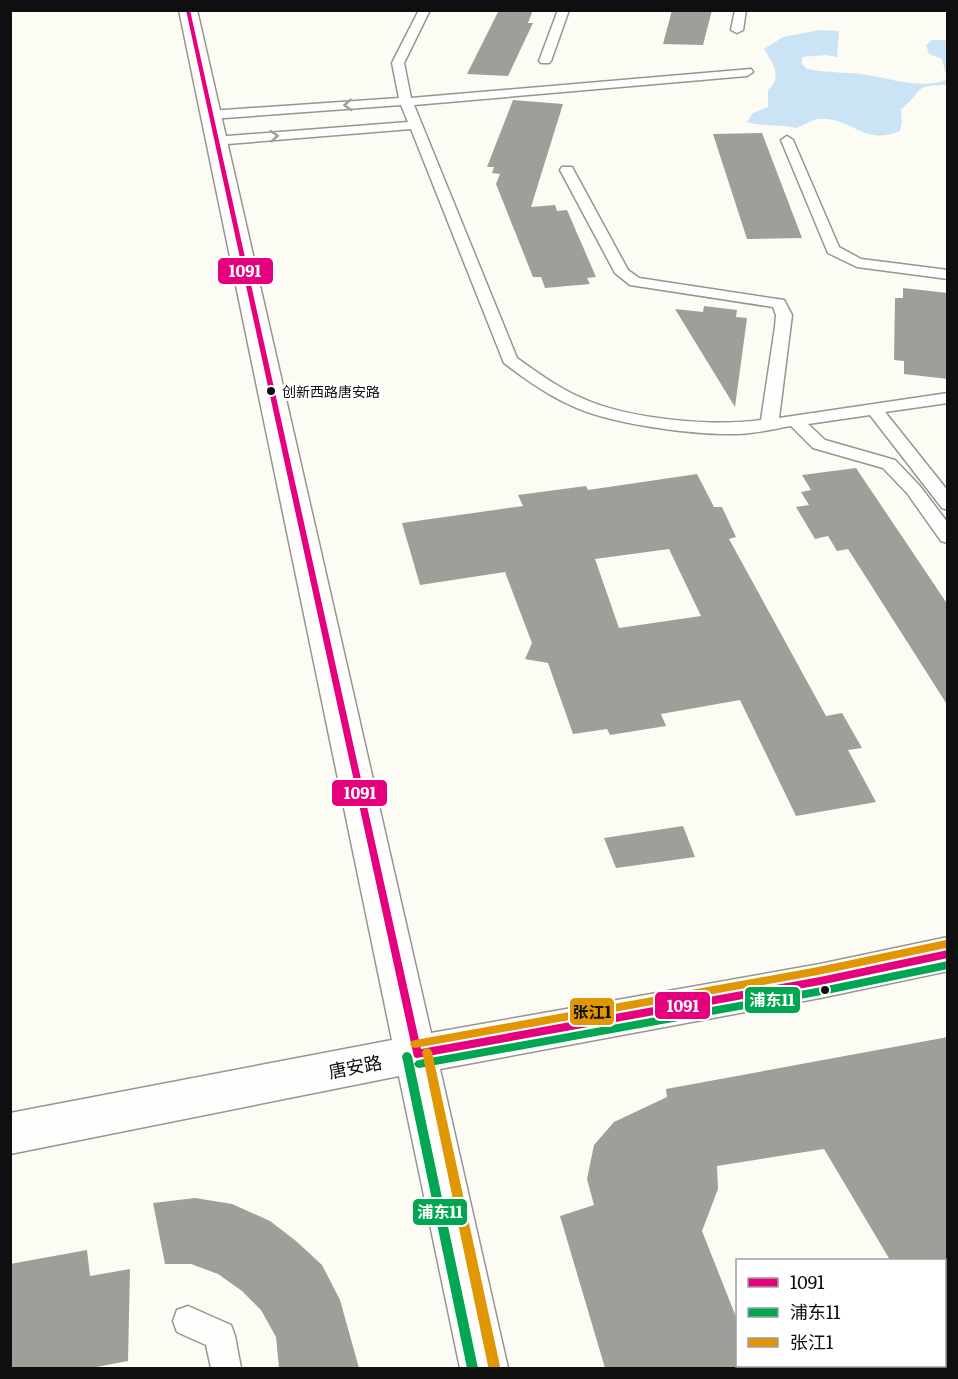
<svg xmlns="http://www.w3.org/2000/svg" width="958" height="1379" font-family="Literata,'Noto Sans SC',serif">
<rect width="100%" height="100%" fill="#fcfbf4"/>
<path fill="#cbe4f5" d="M819,30L839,31L837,57L826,55L802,57V64L807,69C827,73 848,72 868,75C891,79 926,90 947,79V85C910,85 925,91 901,109L902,122L900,131C863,147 852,116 818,119C811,120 803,126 796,128C779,124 763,127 747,122L753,113L768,107V90C783,76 773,64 764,49L783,37Z
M932,40H947V79L942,59L929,54L926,45Z"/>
<path fill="#a09e99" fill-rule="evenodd" d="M499,10H533L528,23H533L508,76L467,74Z
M672,10H712L703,45L663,44Z
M513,100L563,104L531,207L555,205L557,211L567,210L596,277L587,278L590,284L545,288L541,277H533L496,184L500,174L492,173L494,167H487Z
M762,133L802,238L747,239L713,134Z
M903,288L948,293V379L904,374V361L894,360L895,298H903Z
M704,306L737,310L736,317L747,318L735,407L675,309L703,312Z
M856,468L948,605V706L848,549L837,551L828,536L815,539L796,507L809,505L801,492L811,490L802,475Z
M697,474L714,507H722L736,537L729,539L826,716L842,713L862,748L848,750L876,802L796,816L740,700L661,714L666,726L610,735L607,729L573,734L548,663L525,659L532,643L505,572L420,585L402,523L523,506L518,495L586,486L588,490ZM669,549L701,616L619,628L595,559Z
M683,826L695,857L616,868L604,838Z
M948,1037V1260H890L824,1149L717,1166L718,1189L702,1231L738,1322V1368H605L560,1216L594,1205L587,1179L594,1145L614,1122L667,1097L666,1089Z
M195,1198L232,1204L270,1221L296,1241L322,1265L340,1300L359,1368H279L276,1337L261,1310L242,1291L218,1274L191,1264H165L153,1203Z
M87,1250L90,1276L130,1269L128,1361L91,1368H10V1264Z"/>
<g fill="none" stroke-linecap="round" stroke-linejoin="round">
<defs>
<path id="service" d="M419,10H430L404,63L411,98L751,69L753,72L747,76L414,105L517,358C538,373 560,389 584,399C629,419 712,427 761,420L775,327L776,315L773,307L630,285L615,273L560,170L562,167H572L628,270L639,278L784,300L792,315L779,418L948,393V403L885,412L948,491V510L942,508L870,415L808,424L825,440L895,460L919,485L948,523V543L941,541L907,493L883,468L813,448L791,426C773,429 754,434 736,434C693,435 608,424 570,405C546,394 525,379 504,363L411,129L215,145L209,141L215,137L408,122L401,105L210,119L204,115L210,111L399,98L392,63Z
M558,10H569L551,61L549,63H541L539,61Z
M735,10H746L743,30L737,33L731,30Z
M787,136L793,140L839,247L861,259L948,270V279L857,267L828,253L781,140Z
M188,1306L231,1325L235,1336L241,1368H211L206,1345L177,1332L173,1321L177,1310Z
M948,1336V1367L905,1368L906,1366H944V1337Z"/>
<path id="minor" d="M179,10H197L431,1033L820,964L948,937V971L820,998L440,1069L508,1368H460L399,1076L10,1154V1113L392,1040Z"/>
</defs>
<use href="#service" stroke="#969592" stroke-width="3"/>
<use href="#minor" stroke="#969592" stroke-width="3"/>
<use href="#service" fill="#fffefd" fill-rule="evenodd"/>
<use href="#minor" fill="#fffefd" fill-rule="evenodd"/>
<defs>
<path id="bus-1" d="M186,10H190L421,1049L820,977L948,950V958L820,985L417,1058L414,1057Z"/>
<path id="bus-2" d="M948,961V969L822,995L419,1068L416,1067L414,1064L416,1061L419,1060L822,987Z
M407,1052L410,1053L412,1056L478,1368H467L402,1056L404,1053Z"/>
<path id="bus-3" d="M946,940L948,941V947L946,948L818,975L415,1048L412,1047L410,1044L412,1041L415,1040L818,967Z
M427,1048L430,1049L432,1052L500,1366L499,1368H489L488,1366L422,1052L424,1049Z"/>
</defs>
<use href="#bus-1" stroke="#fff" stroke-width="4"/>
<use href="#bus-2" stroke="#fff" stroke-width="4"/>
<use href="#bus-3" stroke="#fff" stroke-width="4"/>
<use href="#bus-1" fill="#e5007d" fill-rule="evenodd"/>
<use href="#bus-2" fill="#00a651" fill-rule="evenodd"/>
<use href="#bus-3" fill="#e09702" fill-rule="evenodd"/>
</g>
<defs><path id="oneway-chevron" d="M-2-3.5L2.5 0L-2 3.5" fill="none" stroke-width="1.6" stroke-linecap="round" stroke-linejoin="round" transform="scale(1.5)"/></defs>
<g stroke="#9f9e9e">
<use href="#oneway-chevron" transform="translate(348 105) rotate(176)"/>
<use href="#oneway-chevron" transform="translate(274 136) rotate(-4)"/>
</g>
<g fill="#0f0f0f" stroke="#fff" stroke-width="2">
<circle cx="271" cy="391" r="5"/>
<circle cx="825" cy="990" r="5"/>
</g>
<g text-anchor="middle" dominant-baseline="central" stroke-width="6" stroke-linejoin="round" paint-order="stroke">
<g font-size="14" fill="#0f0f0f" stroke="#fff" text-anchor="start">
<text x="282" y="391">创新西路唐安路</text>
</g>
<g font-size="18" fill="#0f0f0f" stroke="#fff">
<text transform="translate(355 1066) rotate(-11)">唐安路</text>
</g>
</g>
<g stroke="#fff" stroke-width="2">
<rect x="217" y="257" width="57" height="28" rx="6" fill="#e5007d"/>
<rect x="331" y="779" width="57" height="28" rx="6" fill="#e5007d"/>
<rect x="744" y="986" width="57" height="28" rx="6" fill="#00a651"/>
<rect x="654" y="991" width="57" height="29" rx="6" fill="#e5007d"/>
<rect x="569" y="997" width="46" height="29" rx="6" fill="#e09702"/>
<rect x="412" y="1198" width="56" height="28" rx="6" fill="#00a651"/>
</g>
<g font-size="16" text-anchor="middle" font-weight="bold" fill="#fff">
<text x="245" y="277">1091</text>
<text x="360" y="799">1091</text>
<text x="772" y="1006">浦东11</text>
<text x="683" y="1012">1091</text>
<text x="440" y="1218">浦东11</text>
</g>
<g font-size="16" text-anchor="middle" font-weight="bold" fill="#111">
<text x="592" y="1018">张江1</text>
</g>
<rect width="958" height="1379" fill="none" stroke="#0f0f0f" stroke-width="24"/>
<rect x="736" y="1259" width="210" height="108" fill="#ffffff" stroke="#9f9f9f" stroke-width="1.5"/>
<rect x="748" y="1278" width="30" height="9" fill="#e5007d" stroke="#9f9f9f" stroke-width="1.5"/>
<text x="790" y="1289" font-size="18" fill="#0f0f0f">1091</text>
<rect x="748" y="1308" width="30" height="9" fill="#00a651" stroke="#9f9f9f" stroke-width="1.5"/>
<text x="790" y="1319" font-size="18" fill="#0f0f0f">浦东11</text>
<rect x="748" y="1338" width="30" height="9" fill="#e09702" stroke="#9f9f9f" stroke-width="1.5"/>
<text x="790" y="1349" font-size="18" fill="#0f0f0f">张江1</text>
</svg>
